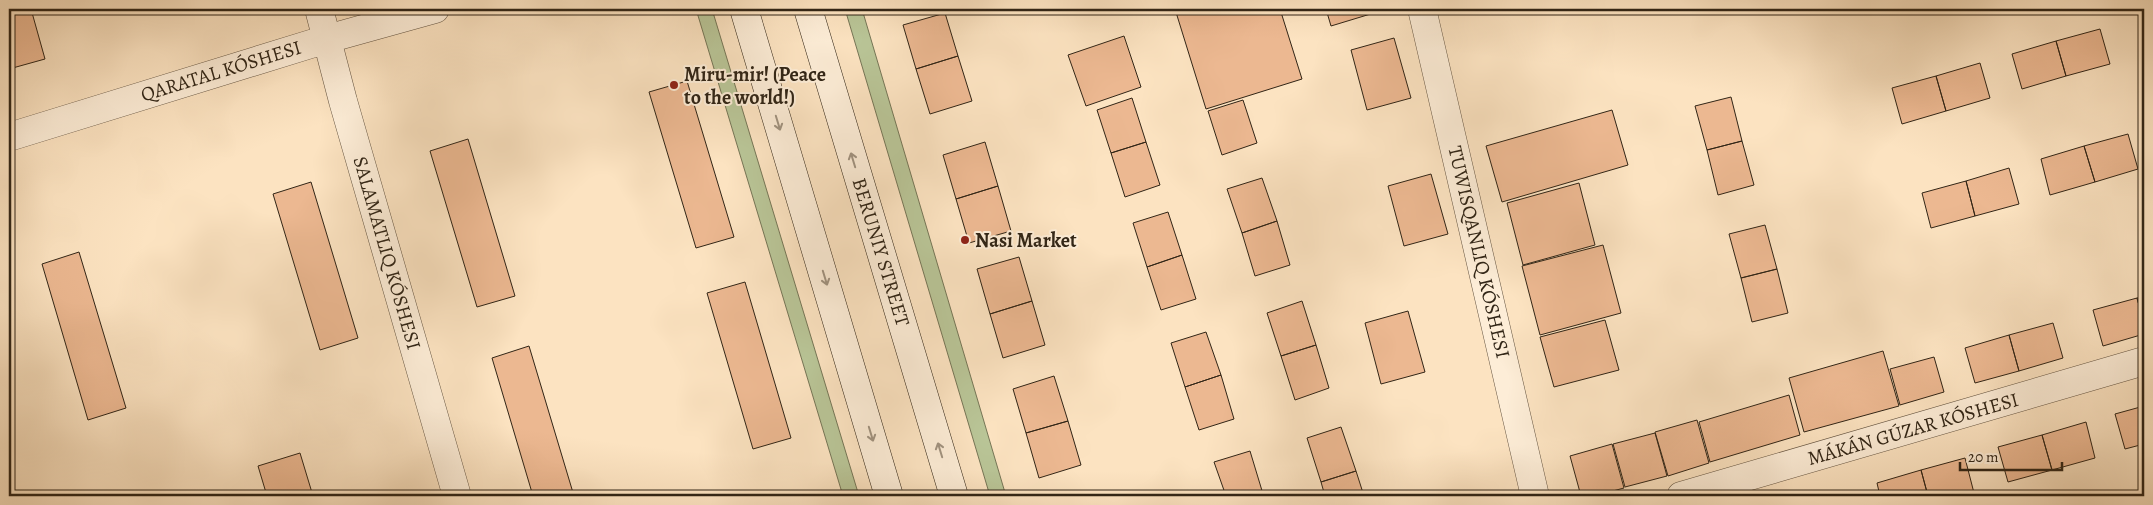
<svg xmlns="http://www.w3.org/2000/svg" width="2153" height="505" font-family="Alegreya,serif">
<rect width="100%" height="100%" fill="#fce3c1"/>
<filter id="stains"><feTurbulence type="fractalNoise" baseFrequency=".004" numOctaves="4"/><feColorMatrix values="0 0 0 0 .2 0 0 0 0 .09 0 0 0 0 .02 0 0 0 .5 -.17"/></filter>
<radialGradient id="worn" r=".72"><stop offset=".6" stop-color="#630" stop-opacity="0"/><stop offset="1" stop-color="#630" stop-opacity=".3"/></radialGradient>
<path fill="#b9c597" stroke="#757556" d="M696,9H712L859,496H843Z
M845,9H862L1006,496H990Z"/>
<path fill="#ecb891" stroke="#312516" d="M9,9H31L45,59L9,69Z
M1175,9H1280L1302,79L1206,109Z
M1326,9H1387L1331,26Z
M945,13L958,56L916,69L903,25Z
M2144,13V32L2139,14Z
M2100,29L2110,64L2066,76L2056,41Z
M1124,36L1141,87L1086,106L1068,55Z
M1394,38L1411,98L1367,110L1351,50Z
M2056,41L2066,76L2022,89L2012,54Z
M958,56L972,101L930,114L916,69Z
M1980,63L1990,98L1946,111L1936,76Z
M1936,76L1946,111L1902,124L1892,88Z
M687,81L734,237L696,248L649,92Z
M1731,97L1742,141L1707,150L1695,106Z
M1132,98L1146,142L1111,153L1097,110Z
M1243,100L1257,143L1222,155L1208,111Z
M1612,110L1628,165L1502,202L1486,146Z
M2128,134L2138,169L2095,182L2084,146Z
M468,139L515,296L477,307L430,151Z
M1742,141L1754,185L1718,195L1707,150Z
M985,142L998,186L956,199L943,155Z
M1146,142L1160,185L1125,197L1111,153Z
M2084,146L2095,182L2050,195L2041,159Z
M2009,168L2019,204L1975,216L1966,181Z
M1431,174L1448,234L1404,246L1388,186Z
M1262,178L1277,221L1242,233L1227,189Z
M1966,181L1975,216L1931,228L1922,193Z
M311,182L358,338L320,350L273,194Z
M1579,183L1595,245L1523,265L1507,203Z
M998,186L1011,231L969,243L956,199Z
M1168,212L1182,255L1147,267L1133,223Z
M1277,221L1290,265L1255,276L1242,233Z
M1765,225L1777,269L1741,278L1729,234Z
M1603,245L1621,313L1540,335L1522,266Z
M79,252L126,408L88,420L42,264Z
M1182,255L1196,299L1161,310L1147,267Z
M1019,257L1032,301L990,314L977,269Z
M1777,269L1788,313L1752,322L1741,278Z
M745,282L791,438L753,449L707,293Z
M2144,296V324L2137,298Z
M2137,298L2144,324V334L2103,346L2093,310Z
M1032,301L1045,345L1003,358L990,314Z
M1302,301L1316,345L1281,356L1267,313Z
M1408,311L1425,372L1381,384L1365,323Z
M1605,320L1619,370L1554,387L1540,337Z
M2053,323L2063,358L2019,371L2009,335Z
M1206,332L1221,375L1185,387L1171,343Z
M2009,335L2019,371L1975,383L1965,348Z
M1316,345L1329,388L1295,400L1281,356Z
M529,346L574,496H533L492,358Z
M1883,351L1899,406L1804,432L1789,378Z
M1934,357L1944,392L1900,405L1890,369Z
M1221,375L1234,419L1199,430L1185,387Z
M1054,376L1068,421L1026,433L1013,389Z
M1789,395L1800,435L1710,462L1699,422Z
M2144,406V444L2125,449L2115,414Z
M1697,420L1709,463L1668,476L1655,432Z
M1068,421L1081,465L1039,478L1026,433Z
M2086,422L2095,458L2052,470L2042,435Z
M1341,427L1356,471L1321,482L1307,438Z
M1655,433L1667,476L1625,487L1613,444Z
M2042,435L2052,470L2008,482L1998,447Z
M1612,444L1624,488L1594,496H1581L1570,456Z
M1250,451L1263,494L1256,496H1226L1214,462Z
M300,453L313,496H267L258,466Z
M1965,458L1974,493L1965,496H1928L1921,470Z
M1921,470L1928,496H1880L1877,483Z
M1356,471L1364,496H1325L1321,482Z"/>
<g fill="none" stroke-linecap="round" stroke-linejoin="round">
<defs>
<path id="street" d="M319,9L343,101L457,496
M1422,9L1535,496
M9,137L327,39L435,9
M1681,496L2144,361"/>
<path id="secondary" d="M744,9L889,496
M808,9L954,496"/>
</defs>
<use href="#street" stroke="#645441" stroke-width="29"/>
<use href="#secondary" stroke="#312516" stroke-width="29"/>
<use href="#street" stroke="#fdedd7" stroke-width="28"/>
<use href="#secondary" stroke="#fdedd7" stroke-width="28"/>
</g>
<defs><path id="oneway-shaft" d="M-6 0H5M1.5-3L5.5 0L1.5 3" fill="none" stroke-width="1.6" stroke-linecap="round" stroke-linejoin="round" transform="scale(1.25)"/></defs>
<g stroke="#a19380">
<use href="#oneway-shaft" transform="translate(778 123) rotate(73)"/>
<use href="#oneway-shaft" transform="translate(853 160) rotate(-107)"/>
<use href="#oneway-shaft" transform="translate(825 278) rotate(73)"/>
<use href="#oneway-shaft" transform="translate(871 434) rotate(73)"/>
<use href="#oneway-shaft" transform="translate(940 450) rotate(-107)"/>
</g>
<g fill="#8f2418" stroke="#fdedd7" stroke-width="2">
<circle cx="674" cy="85" r="5"/>
<circle cx="965" cy="240" r="5"/>
</g>
<g text-anchor="middle" dominant-baseline="central" stroke-width="4" stroke-linejoin="round" paint-order="stroke">
<g font-size="20" fill="#312516" stroke="#fdedd7">
<text transform="translate(221 71) rotate(-17)">QARATAL KÓSHESI</text>
<text transform="translate(881 252) rotate(73)">BERUNIY STREET</text>
<text transform="translate(1479 252) rotate(77)">TUWISQANLIQ KÓSHESI</text>
<text transform="translate(387 253) rotate(74)">SALAMATLIQ KÓSHESI</text>
<text transform="translate(1913 429) rotate(-16)">MÁKÁN GÚZAR KÓSHESI</text>
</g>
<g font-size="20" font-weight="bold" fill="#312516" stroke="#fdedd7" text-anchor="start">
<text x="684" y="74">Miru-mir! (Peace<tspan x="684" dy="23">to the world!)</tspan></text>
<text x="975" y="240">Nasi Market</text>
</g>
</g>
<rect width="2153" height="505" fill="none" stroke="#fce3c1" stroke-width="30"/>
<rect x="10" y="10" width="2133" height="485" fill="none" stroke="#312516" stroke-width="2.5"/>
<rect x="15" y="15" width="2123" height="475" fill="none" stroke="#312516"/>
<path d="M1960 462v8h102v-8" fill="none" stroke="#312516" stroke-width="2.5"/>
<text x="1968" y="462" font-size="15" fill="#312516" stroke="#fdedd7" stroke-width="4" paint-order="stroke">20 m</text>
<rect width="100%" height="100%" filter="url(#stains)"/>
<rect width="100%" height="100%" fill="url(#worn)"/>
</svg>
